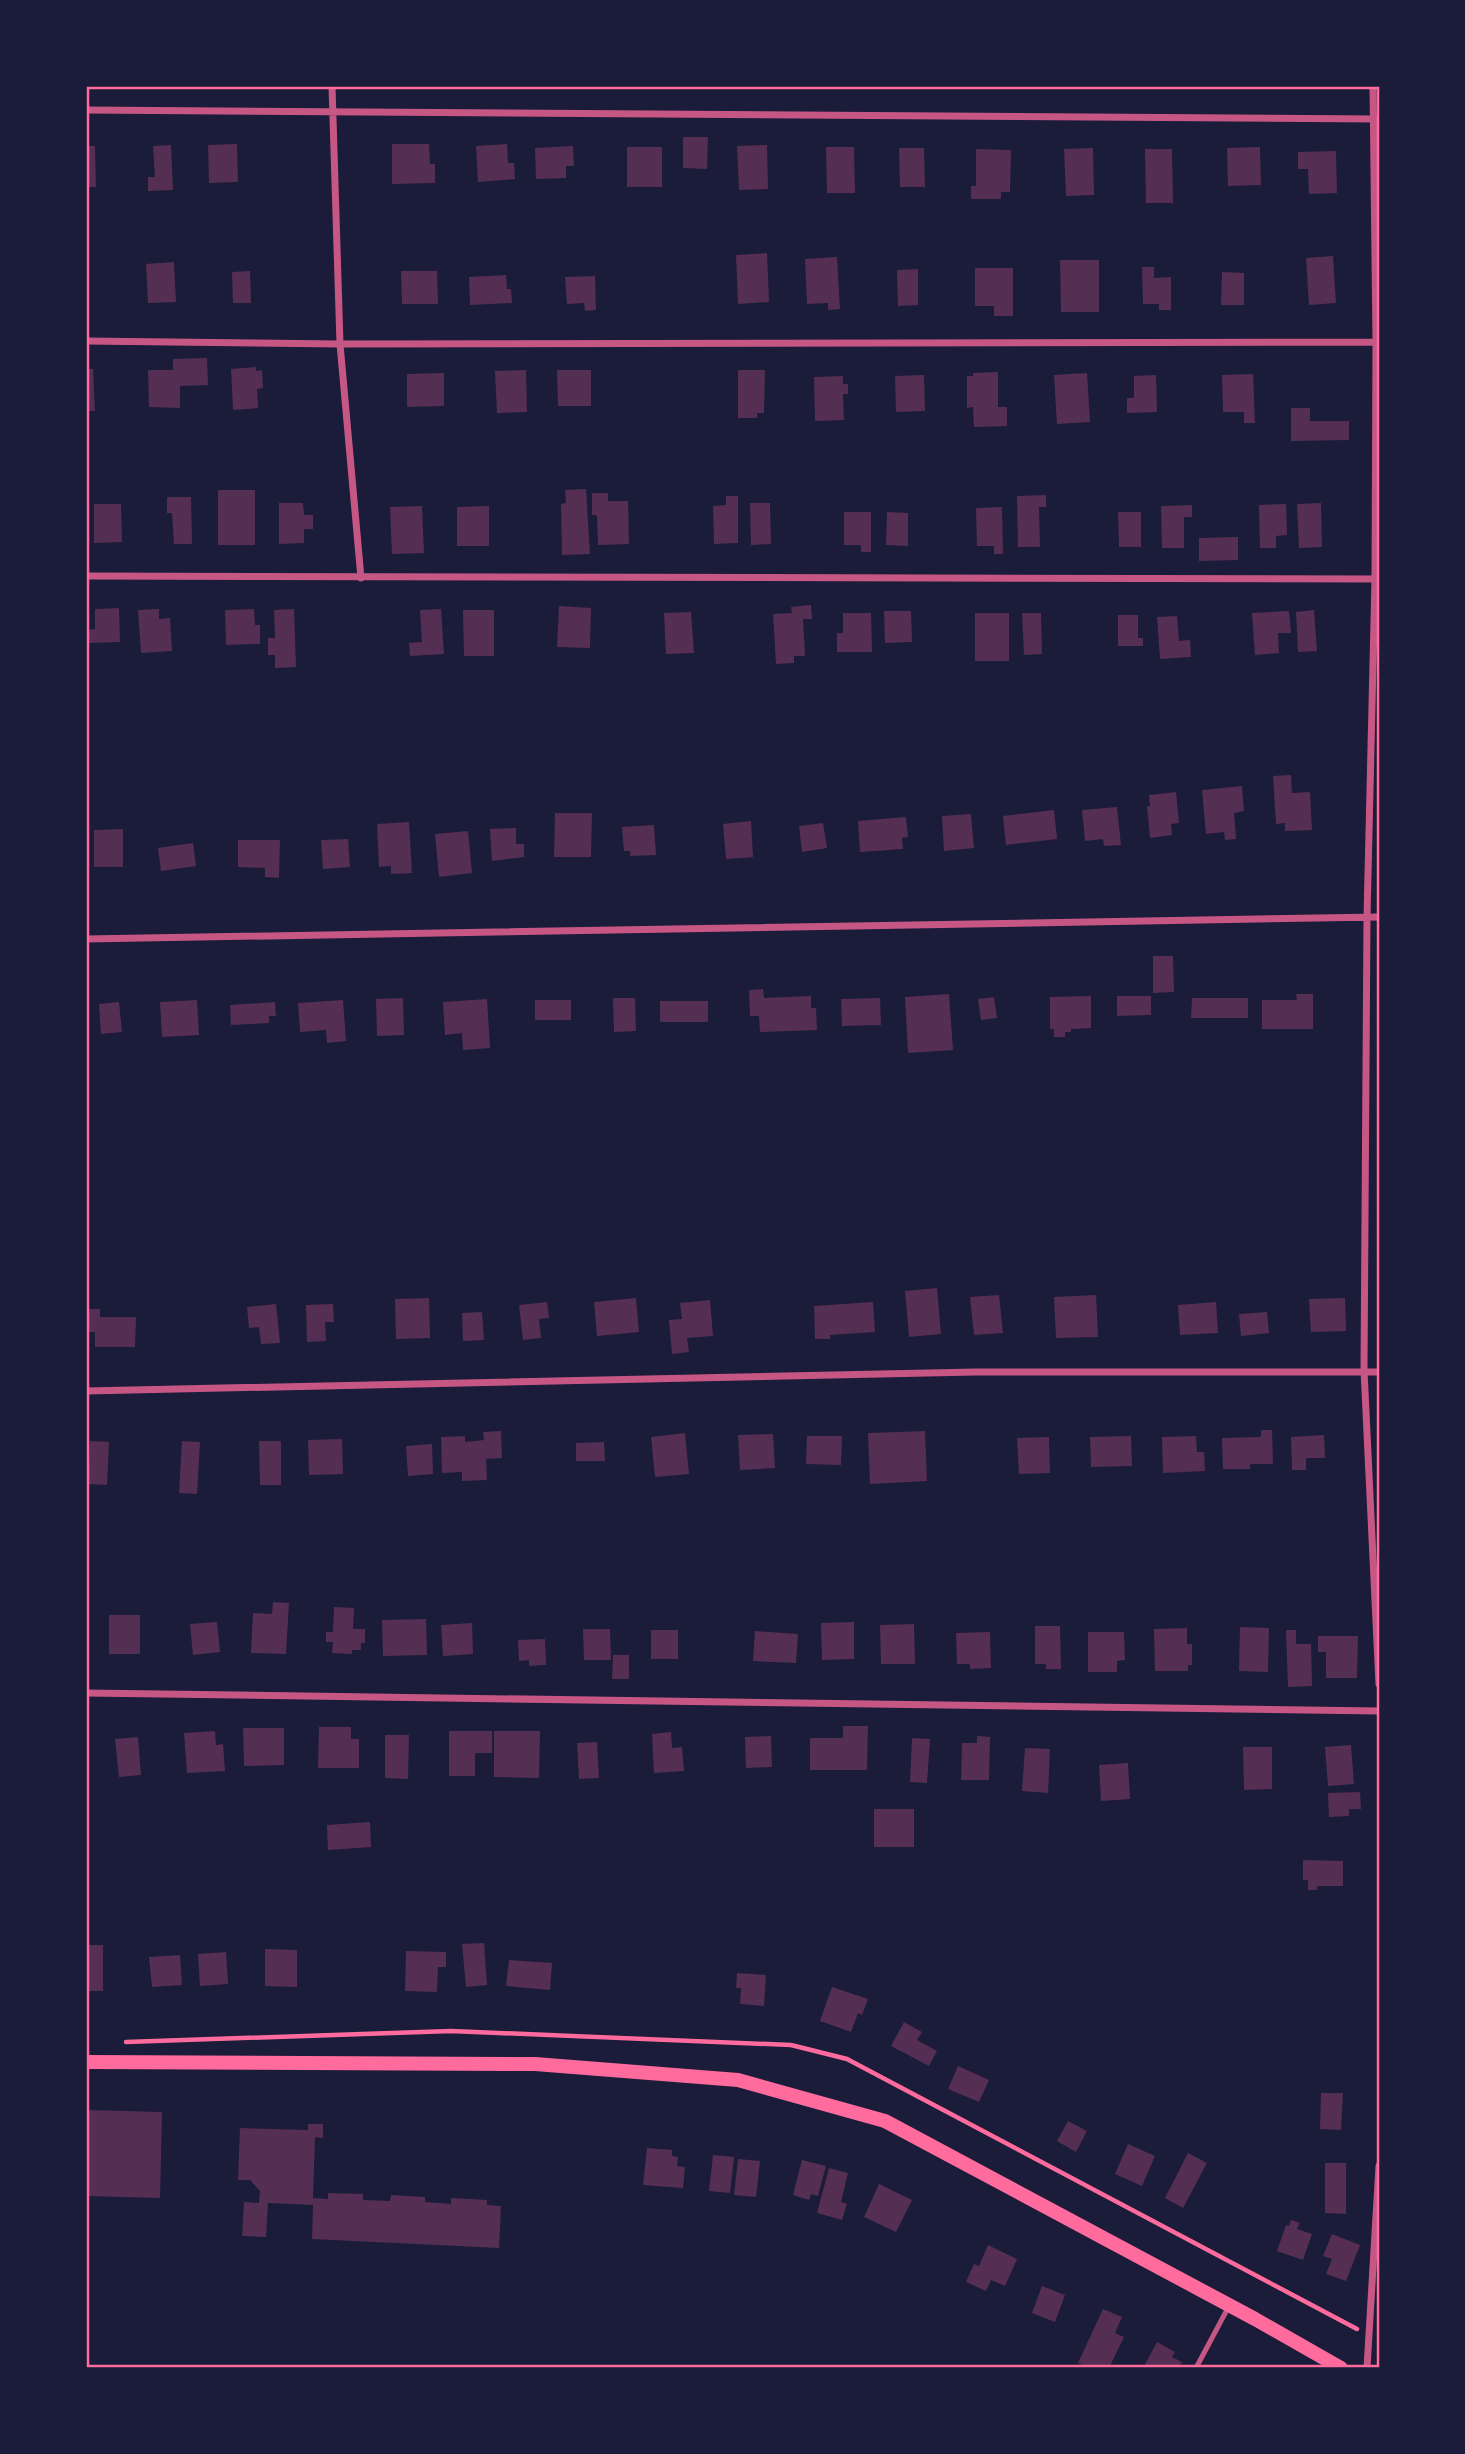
<svg xmlns="http://www.w3.org/2000/svg" width="1465" height="2454" font-family="'PT Sans',sans-serif">
<rect width="100%" height="100%" fill="#1b1b3a"/>
<path fill="#542f53" d="M683,137H708L707,169L683,168Z
M237,144L238,182L209,183L208,145Z
M392,144H429L430,164H435V183L392,184Z
M507,144L508,163H514L515,179L478,182L476,146Z
M171,145L173,190L148,191V177H155L153,146Z
M767,145L768,189L739,190L737,146Z
M86,146H95L96,187H86Z
M573,146L574,166H566V178L536,179L535,148Z
M627,147H662V187H627Z
M826,147H854L855,193H827Z
M1260,147L1261,185L1228,186L1227,148Z
M899,148H924L925,187H900Z
M1093,148L1094,195L1066,196L1064,149Z
M976,149L1011,150L1010,192H1001V199H971V186H976Z
M1145,149H1172L1173,203H1146Z
M1336,151L1337,193L1309,194L1308,169H1298V152Z
M767,253L769,302L738,304L736,255Z
M1333,256L1336,303L1309,305L1306,258Z
M837,257L840,309L828,310V303L807,304L805,259Z
M1060,260H1099V312H1061Z
M174,262L176,302L148,303L146,264Z
M1142,267H1154V278L1171,277V310H1159V304H1143Z
M975,268H1013V316H994V306H975Z
M918,269V305L898,306L897,270Z
M250,271L251,303H233L232,272Z
M401,271H437L438,304H402Z
M1222,272L1244,273V305H1221Z
M506,275L507,289H511L512,303L470,305L469,277Z
M595,276L596,310L585,311L584,303L567,304L565,277Z
M207,358L208,385L180,386V408L149,407L148,370H173V359Z
M256,367V371L262,370L263,388L257,389L258,408L233,410L231,369Z
M86,369H93L95,411H86Z
M526,370L527,412L497,413L495,371Z
M557,370H591V406H558Z
M738,370H765L764,413H757V418H738Z
M998,372V407H1007V426L974,427L973,407L967,408V376H973V373Z
M444,373V406L407,407V374Z
M1087,373L1090,422L1057,424L1054,375Z
M1253,374L1255,423H1244V412H1223L1222,375Z
M924,375L925,411L896,412L895,376Z
M1156,375L1157,412L1127,413V398H1134V376Z
M843,376V384H848V394H843L844,420L815,421L814,377Z
M1291,408H1310V421H1349V440L1291,441Z
M586,489L590,554L562,555L561,504L566,503L565,490Z
M218,490H255V545H218Z
M592,493H608V501H628L629,544L598,545L597,515H592Z
M1046,495V507H1039L1040,547H1018L1017,496Z
M726,496H738V543L714,544L713,506L726,505Z
M167,497H191L192,544H174L172,513H167Z
M279,503H303L304,515H313V529H304V543L279,544Z
M750,503H770L771,544L751,545Z
M1321,503L1322,547L1299,548L1297,504Z
M94,504H121L122,542L94,543Z
M1286,504L1287,535L1276,536V548H1260L1259,505Z
M1192,505V517H1184V548H1162L1161,506Z
M422,506L424,553L392,554L390,507Z
M489,506V546H457V507Z
M1002,507L1003,554H994V546H977L976,508Z
M844,512H871V552H861V545H844Z
M887,512L908,513V546L886,545Z
M1118,512H1141V547H1119Z
M1238,537V560L1199,561V538Z
M811,605L812,619H803L805,656H794V663L776,664L773,614L792,613L791,607Z
M559,606L591,608L590,648L557,647Z
M119,608L120,642L88,643V630L95,629V609Z
M159,609V619L170,618L172,651L141,653L138,610Z
M254,609L255,625H260V644L226,645L225,610Z
M294,609L296,667L275,668V655H268V638H275L274,610Z
M441,609L444,654L410,656L409,643L422,642L420,610Z
M463,610H494V656H464Z
M1314,610L1317,651L1298,652L1296,612Z
M884,611H911L912,642L885,643Z
M1289,611L1291,633H1278L1279,653L1255,655L1252,613Z
M691,612L694,653L666,654L664,613Z
M843,613H871L872,652H837V633H843Z
M975,613H1009V661H975Z
M1022,613H1041L1042,654L1024,655Z
M1118,615H1138V638H1143V646H1118Z
M1177,616L1179,641L1190,640L1191,657L1160,659L1157,617Z
M1291,775L1292,793L1310,792L1312,830L1285,831V823L1276,824L1273,776Z
M1242,786L1244,811L1234,813L1236,839L1225,840L1224,832L1206,834L1202,790Z
M1176,792L1179,823L1171,824L1172,835L1150,838L1147,806H1150L1149,795Z
M1117,807L1121,845L1104,846L1103,839L1085,841L1082,810Z
M1054,810L1057,839L1006,845L1003,816Z
M555,813H592L591,857H554Z
M971,814L974,848L944,851L942,816Z
M906,817L908,837L902,838L903,849L860,852L858,821Z
M751,821L753,857L726,859L723,824Z
M409,822L412,873L391,874V866L379,867L377,824Z
M823,823L827,848L802,852L799,826Z
M654,825L656,855L630,856V851H624L622,827Z
M516,828V844H524V857L492,861L490,829Z
M123,829V867H94V830Z
M468,831L472,873L439,877L435,834Z
M348,839L350,867L323,869L321,840Z
M238,840H280L279,878L265,877V868L238,867Z
M193,843L196,866L161,871L158,848Z
M1153,956H1173L1174,992L1153,993Z
M763,989L764,998L811,996V1008H816L817,1030L760,1032L759,1016H750L749,990Z
M949,994L953,1050L908,1053L905,997Z
M1296,994H1313V1029H1262V1000H1297Z
M1091,996V1028L1071,1029V1032H1065V1037H1054V1029H1050V997Z
M1117,996H1151V1015L1117,1016Z
M994,997L997,1018L981,1020L978,999Z
M403,998L404,1035L377,1036L376,999Z
M613,998H635L636,1031L614,1032Z
M880,998L881,1025L842,1026L841,999Z
M1192,998H1248V1018H1191Z
M487,999L490,1048L463,1050L462,1033L445,1035L443,1002Z
M197,1000L199,1035L162,1037L160,1002Z
M343,1000L346,1041L327,1043L326,1030L300,1032L298,1003Z
M535,1000H571V1020H535Z
M660,1001H708V1022H660Z
M119,1002L122,1032L101,1034L99,1004Z
M275,1002L276,1016H269V1023L231,1025L230,1005Z
M937,1288L941,1334L909,1337L905,1291Z
M999,1295L1003,1333L974,1335L970,1297Z
M1096,1295L1098,1337L1056,1338L1054,1297Z
M429,1298L430,1338L396,1339L395,1299Z
M636,1298L639,1332L597,1336L594,1302Z
M1345,1298L1346,1331L1311,1332L1309,1299Z
M710,1300L713,1336L687,1338L689,1352L672,1354L669,1320L682,1319L680,1303Z
M547,1302L549,1318L539,1319L541,1338L523,1340L519,1305Z
M873,1302L875,1332L830,1335V1339H815L814,1306Z
M1216,1302L1218,1333L1180,1335L1178,1305Z
M276,1304L280,1343L261,1344L259,1327L249,1328L247,1307Z
M333,1304L334,1322H325L326,1341L307,1342L306,1305Z
M86,1309H100V1317H136L135,1347H95V1332H86Z
M482,1312L484,1340L463,1341L462,1313Z
M1267,1312L1269,1333L1241,1336L1239,1314Z
M1261,1430H1272L1273,1464H1250V1469H1223L1222,1438L1261,1437Z
M501,1431L502,1458L486,1459L487,1480L462,1481V1472L442,1473L441,1437L465,1436V1442L484,1440L483,1432Z
M925,1431L927,1481L870,1484L868,1433Z
M685,1433L689,1474L655,1477L651,1437Z
M773,1434L775,1468L740,1470L738,1435Z
M1324,1435L1325,1458H1306V1470H1292L1291,1437Z
M807,1436H842L841,1465L806,1464Z
M1131,1436L1132,1466L1091,1467L1090,1437Z
M1196,1436L1197,1452H1204L1205,1471L1163,1473L1162,1437Z
M1049,1437L1050,1473L1019,1474L1017,1438Z
M342,1439L343,1474L309,1475L308,1440Z
M90,1441L109,1442L107,1485L88,1484Z
M182,1441L200,1442L197,1494L179,1493Z
M259,1441H281V1485H260Z
M604,1442L605,1461H576V1443Z
M432,1444L433,1474L408,1476L406,1446Z
M273,1602L289,1603L286,1654L251,1653L253,1613L272,1614Z
M334,1607L354,1608L353,1629H365V1643H361V1650H352V1654L332,1653L333,1642H326V1632H333Z
M109,1615H140V1654H109Z
M426,1619L427,1655L383,1656L382,1620Z
M217,1622L220,1652L193,1655L190,1624Z
M854,1622V1659L822,1660L821,1623Z
M472,1623L473,1654L443,1656L441,1625Z
M914,1624L915,1664H881L880,1625Z
M1035,1626H1060L1061,1669H1046V1664H1035Z
M1240,1627L1269,1628L1268,1672L1239,1671Z
M1187,1628V1644H1192V1665H1188V1671H1155L1154,1629Z
M583,1629H610L611,1660H584Z
M651,1630H678V1659H651Z
M1286,1630H1296V1644H1311L1312,1686L1288,1687Z
M755,1631L798,1634L796,1663L753,1661Z
M990,1632L991,1668L970,1669V1664H957L956,1633Z
M1088,1632H1124L1125,1660L1117,1661V1672H1088Z
M1318,1636H1358L1357,1678H1326V1652H1318Z
M545,1639L546,1665L529,1666V1660L519,1661L518,1640Z
M613,1655H629V1679H612Z
M843,1726H868L867,1770H810V1738H843Z
M319,1727H351V1739H359V1768H318Z
M243,1728H284V1765L244,1766Z
M215,1731L216,1745L223,1744L225,1771L187,1773L184,1733Z
M449,1731H492V1753H475V1776H449Z
M494,1731H540L539,1778L494,1777Z
M671,1732L672,1748L682,1747L684,1771L654,1773L652,1734Z
M385,1735H409L408,1779L385,1778Z
M771,1736L772,1767L746,1768L745,1737Z
M977,1736L990,1737L989,1780H961L962,1743H977Z
M138,1737L141,1775L119,1777L115,1739Z
M912,1738L930,1739L927,1783L910,1782Z
M597,1742L599,1778L579,1779L577,1743Z
M1351,1745L1354,1784L1328,1786L1325,1747Z
M1243,1747H1272V1789L1244,1790Z
M1025,1748L1050,1749L1048,1793L1022,1791Z
M1128,1763L1130,1799L1101,1801L1099,1765Z
M1360,1792L1361,1809H1349V1816L1329,1817L1328,1793Z
M874,1809H914V1847H874Z
M370,1822L371,1847L328,1850L327,1825Z
M1303,1860L1343,1861V1886H1317V1890H1308V1880H1303Z
M484,1943L487,1985L466,1987L462,1944Z
M86,1945H103V1991H86Z
M265,1949L297,1950V1987L265,1986Z
M406,1951L446,1952V1967H438L437,1992L405,1991Z
M226,1952L228,1984L200,1986L198,1954Z
M180,1955L182,1985L152,1987L149,1957Z
M509,1960L552,1963L550,1990L506,1986Z
M737,1973L766,1975L764,2006L740,2004L741,1988H736Z
M832,1987L868,1999L862,2015L858,2013L851,2032L820,2021Z
M904,2022L922,2032L917,2040L937,2051L929,2066L891,2046Z
M958,2066L989,2080L979,2102L948,2089Z
M1321,2093H1343L1341,2130L1320,2129Z
M86,2110L162,2112L160,2198L86,2196Z
M1068,2121L1087,2131L1076,2152L1057,2141Z
M308,2124H323V2138L315,2137L313,2198L328,2199V2193L363,2194V2200L390,2201L391,2195L425,2197V2202L451,2204V2198L487,2200V2205L501,2206L499,2248L312,2239L313,2205L268,2203L266,2237L242,2236L244,2202L259,2203L260,2191L250,2180H238L240,2128L308,2130Z
M1128,2144L1155,2156L1142,2186L1115,2174Z
M647,2148L672,2150V2156L678,2157L677,2166L685,2167L683,2188L643,2185Z
M1188,2153L1207,2163L1183,2208L1165,2198Z
M713,2155L734,2157L730,2193L709,2191Z
M738,2159L760,2161L756,2197L734,2195Z
M802,2160L826,2166L818,2196L811,2194L809,2200L793,2195Z
M1325,2163H1346V2214L1325,2213Z
M829,2168L848,2173L841,2202L847,2204L842,2220L817,2213Z
M879,2184L912,2200L896,2232L864,2217Z
M1291,2220L1300,2223L1297,2229L1312,2234L1303,2260L1277,2251L1286,2225L1289,2226Z
M1332,2234L1360,2245L1346,2281L1326,2274L1332,2259L1323,2256Z
M988,2245L1017,2259L1005,2286L991,2280L986,2291L966,2282L974,2264L979,2266Z
M1042,2286L1065,2295L1055,2322L1032,2313Z
M1103,2309L1122,2317L1115,2333L1124,2337L1109,2368L1100,2365L1099,2368H1090L1078,2363Z
M1157,2342L1175,2352L1172,2357L1182,2362L1178,2368H1143Z"/>
<g fill="none" stroke-linecap="round" stroke-linejoin="round">
<path stroke="#ff6b9d" stroke-width="4.5" d="M126,2042L451,2031L791,2045L847,2059L1357,2329"/>
<path stroke="#c65784" stroke-width="5" d="M1196,2368L1229,2306"/>
<path stroke="#c65784" stroke-width="7" d="M332,86L340,344L361,578
M1373,86L1376,342L1375,579L1367,917L1364,1370L1379,1684
M86,110L1379,119
M86,341L340,344L1379,342
M86,576L1379,579
M86,939L1379,917
M86,1391L975,1372H1379
M86,1693L1379,1711
M1367,2368L1379,2166"/>
<path stroke="#ff6b9d" stroke-width="14" d="M86,2062L535,2064L738,2080L885,2121L1255,2319L1341,2368"/>
</g>
<rect width="1465" height="2454" fill="none" stroke="#1b1b3a" stroke-width="175"/>
<rect x="88" y="88" width="1290" height="2278" fill="none" stroke="#ff6b9d" stroke-width="2.5"/>
</svg>
